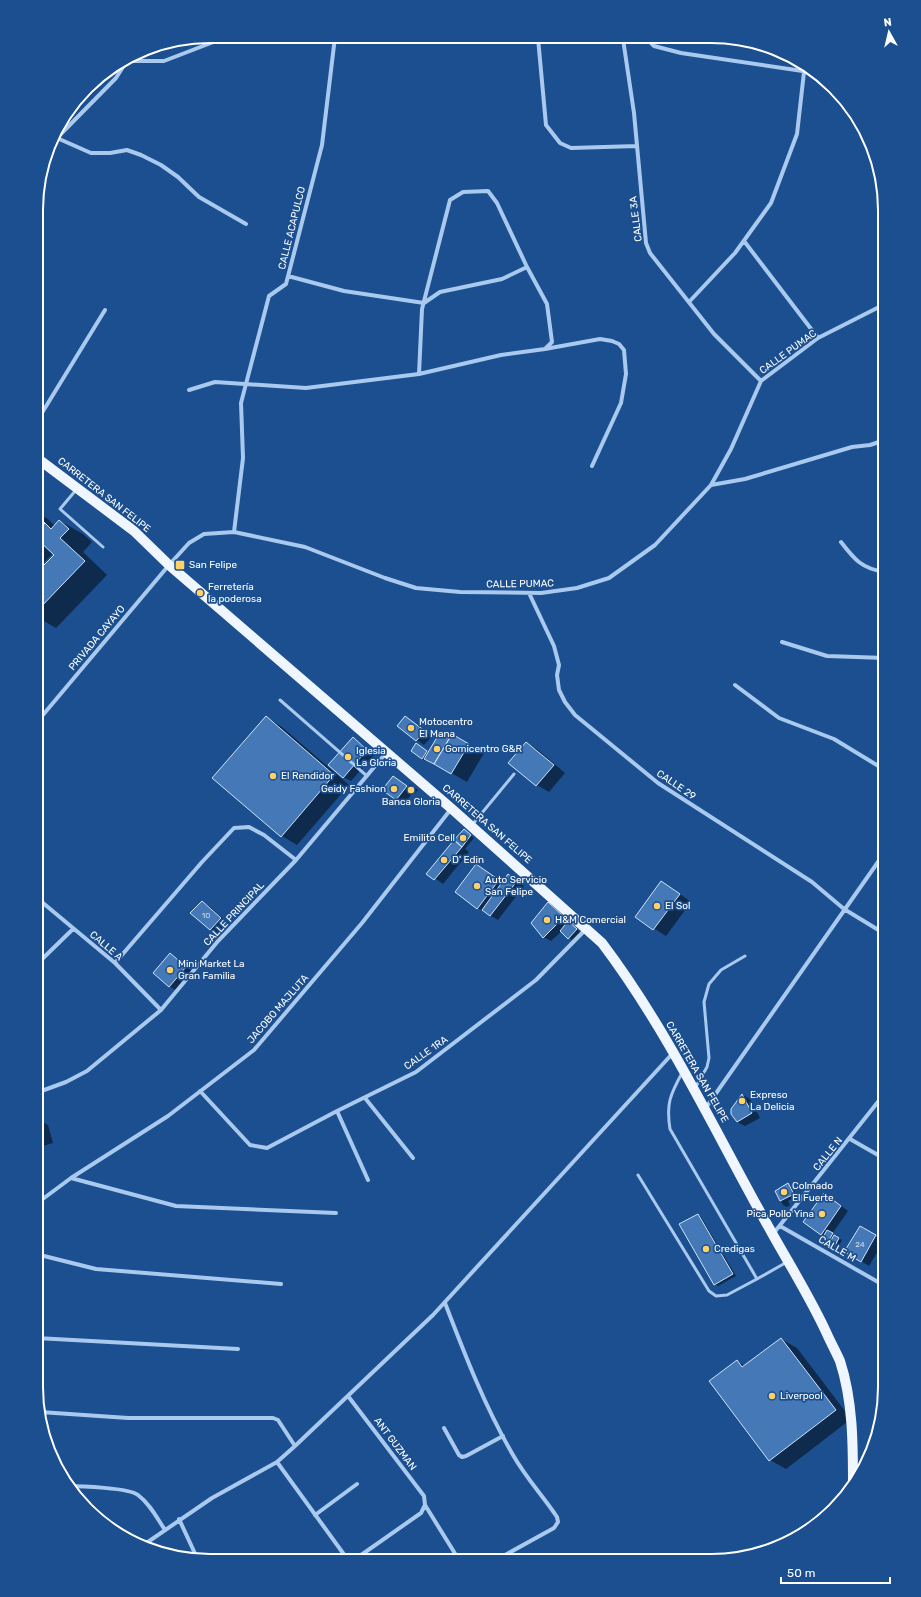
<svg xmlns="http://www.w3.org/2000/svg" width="921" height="1597" font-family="Rubik,sans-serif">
<rect width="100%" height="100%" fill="#1b4f8f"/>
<path fill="#0007" d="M37,513L48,519L55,526L60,521L83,534L92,542L83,552L107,575L56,628L37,617V574L55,555L53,553L37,570Z
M266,717L282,727L349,785L297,845L282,836Z
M406,717L432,736L424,745L398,726Z
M452,735L484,753L467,782L427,759L426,761L422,759L420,747L429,753L449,741Z
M353,739L360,743L374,755L351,781L343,777Z
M526,743L538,750L565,773L549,792L537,785L510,763Z
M394,777L408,787L410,784L418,790L415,793L413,792L404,804L396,799Z
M467,832L474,838L465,849L469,852L443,884L428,873Z
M477,865L503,883L508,876L524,886L498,920L478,908L456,892Z
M673,889L691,902L666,936L636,917Z
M202,902L209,906L228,923L218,934L210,929Z
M548,903L556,908L571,922L570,923L580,932L572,940L562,931L551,941L544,937Z
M171,955L193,972L177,991L169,986Z
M743,1095L750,1099L760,1118L745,1126L737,1122L732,1109Z
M36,1119L48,1125L53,1143L36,1148Z
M788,1185L792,1187L797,1196L788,1201L790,1205L787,1207L783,1205L776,1191Z
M832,1199L848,1211L832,1234L842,1240L839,1246L821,1234Z
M698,1215L701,1217L736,1276L718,1286L715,1284Z
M860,1227L884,1241L869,1266L846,1252Z
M781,1339L797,1348L851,1419L786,1469L770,1460L737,1361L745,1366Z"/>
<path fill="#4478b7" stroke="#cfe3fa" d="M37,516L45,523L37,532Z
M59,520L69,529L60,538L85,561L37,611V572L54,555L37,539V532L45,523L51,529Z
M266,716L334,775L281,837L212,778Z
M405,716L425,731L416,741L397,726Z
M439,734L449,739L434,764L424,759Z
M452,734L469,744L451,774L434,764Z
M353,737L367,750L343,778L328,765Z
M526,742L554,765L536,786L508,763Z
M416,743L427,751L422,759L411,751Z
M393,776L407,786L396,800L382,790Z
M464,829L471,835L462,847L454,840Z
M454,840L462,847L434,880L426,874Z
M476,864L499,880L477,909L455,892Z
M508,874L517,881L490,916L482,910Z
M661,881L680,894L653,930L635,917Z
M202,901L221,918L210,930L190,913Z
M548,902L564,917L543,938L531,923Z
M568,921L577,929L568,939L560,931Z
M170,953L186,967L169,987L153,973Z
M742,1094L752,1113L737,1122L731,1114V1109Z
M36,1118L41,1136L36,1138Z
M788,1183L794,1194L780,1201L775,1191Z
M824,1193L841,1206L821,1235L803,1222Z
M698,1214L733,1274L714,1285L679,1224Z
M860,1226L876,1235L861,1262L844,1252Z
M827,1230L833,1233L829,1240L823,1237Z
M834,1235L839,1238L836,1244L830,1242Z
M781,1338L836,1410L769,1461L709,1381L737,1360L742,1367Z"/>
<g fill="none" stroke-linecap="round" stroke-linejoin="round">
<path stroke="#a9c9ee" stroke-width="3" d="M76,490L60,509L103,547
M280,700L367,776
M472,825L514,774
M682,1073C670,1095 666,1104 670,1129L757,1279L787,1262
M695,1088L707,1067L709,1058L704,1002L709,984L721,970L745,956
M638,1175L709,1291L716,1296L727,1295L757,1279"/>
<path stroke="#a9c9ee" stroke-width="4" d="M538,38L546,125L560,143L571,148L637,146
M623,39L634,113L646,243L650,253L714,334L761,381
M647,39L654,46L681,53L816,73
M127,61H164L229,36
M57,138L91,153H110L127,150L141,155L161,165L178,177L199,197L246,224
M50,145L116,78L128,59
M744,241L818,338
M288,276L344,291L424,303L440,292L502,279L527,267
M689,302L735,253L771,203L797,134L804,72
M881,306L885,313
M545,349L600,339L612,341L619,344L624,350L626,374L621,403L592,466
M189,390L215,382L306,388L419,374L422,309L450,200L463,192L488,191L497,203L527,267L547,304L552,342L545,349L501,355L419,374
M37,421L105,310
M711,485L745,479L852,447L870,445L885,440
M234,532L243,458L241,403L269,296L286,284L322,145L335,37
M841,542C854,559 862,569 885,572
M529,593L554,646L559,665L557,675L559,690L565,702L575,715L658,783L812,882L844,909L885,934
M782,642L827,656L885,658
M735,685L779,718L834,739L885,770
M37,722L169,565L189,543L204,534L234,532L305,547L385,578L416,588L460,592L541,593L577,588L609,578L655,545L711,485L731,449L761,381L818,338L885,304
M882,768L885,753
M37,898L115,963L161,1010
M115,963L202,862L234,828L249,827L264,835L296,860
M37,964L73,929
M200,1091L250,1145L267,1148L337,1111L416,1072L536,980L586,929
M36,1093L66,1082L87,1071L161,1010L218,941L296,860L386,753
M365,1098L413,1158
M705,1109L885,852
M337,1111L368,1180
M850,1139L885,1159
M71,1178L176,1206L336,1213
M36,1204L71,1178L168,1116L254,1050L362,923L451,809
M780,1226L885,1286
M773,1234L885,1093
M36,1254L96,1269L281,1284
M445,1303C465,1355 485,1407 513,1455C526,1478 543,1496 557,1517L558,1522L554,1528L496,1560
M36,1338L238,1349
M348,1396L424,1496L425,1505L459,1560
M40,1412L128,1418H273L278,1420L295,1446
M444,1428L459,1455L462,1457L466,1456L503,1436
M277,1462L348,1560
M67,1486C80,1486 130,1488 138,1495C150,1504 157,1518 165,1530
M315,1515L357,1484
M179,1519L198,1560
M142,1546L212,1498L277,1462L295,1446L433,1315L673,1053
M354,1560L421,1513L425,1505"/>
<path stroke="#f0f6ff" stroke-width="10" d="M37,458L134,531L169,565L452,809L602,943C670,1033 717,1136 773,1235C791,1267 811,1299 827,1334C831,1343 836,1352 840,1361C853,1401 853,1444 853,1485"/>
</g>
<g fill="#ffd166" stroke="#1b4f8f" stroke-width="1.5">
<rect x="175" y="560" width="10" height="10" rx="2"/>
<circle cx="200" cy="593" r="4"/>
<circle cx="411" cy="728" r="4"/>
<circle cx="437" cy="749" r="4"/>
<circle cx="348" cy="757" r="4"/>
<circle cx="273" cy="776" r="4"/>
<circle cx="394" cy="789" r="4"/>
<circle cx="411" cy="790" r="4"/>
<circle cx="463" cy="838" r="4"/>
<circle cx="444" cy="860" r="4"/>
<circle cx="477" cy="886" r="4"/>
<circle cx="657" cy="906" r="4"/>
<circle cx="547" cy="920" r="4"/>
<circle cx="170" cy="970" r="4"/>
<circle cx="742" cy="1101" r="4"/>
<circle cx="784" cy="1192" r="4"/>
<circle cx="822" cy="1214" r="4"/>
<circle cx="706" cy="1249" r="4"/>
<circle cx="772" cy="1396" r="4"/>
</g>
<g text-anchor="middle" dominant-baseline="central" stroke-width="3.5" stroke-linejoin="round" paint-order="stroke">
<g font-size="8" fill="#d0dded">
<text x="206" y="915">10</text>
<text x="860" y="1244">24</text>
</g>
<g font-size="10" fill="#fff" stroke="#1b4f8f">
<text transform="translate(636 219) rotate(-97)">CALLE 3A</text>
<text transform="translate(292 228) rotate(-76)">CALLE ACAPULCO</text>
<text transform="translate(788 352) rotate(-36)">CALLE PUMAC</text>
<text transform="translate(104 495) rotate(38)">CARRETERA SAN FELIPE</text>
<text transform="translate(520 584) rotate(-1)">CALLE PUMAC</text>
<text transform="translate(97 638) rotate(-50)">PRIVADA CAYAYO</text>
<text transform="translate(676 785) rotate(34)">CALLE 29</text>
<text transform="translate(487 824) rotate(41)">CARRETERA SAN FELIPE</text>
<text transform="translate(234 914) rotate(-47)">CALLE PRINCIPAL</text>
<text transform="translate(106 946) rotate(40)">CALLE A</text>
<text transform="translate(278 1009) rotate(-49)">JACOBO MAJLUTA</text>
<text transform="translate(426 1053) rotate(-35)">CALLE 1RA</text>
<text transform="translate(697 1072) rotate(60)">CARRETERA SAN FELIPE</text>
<text transform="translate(828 1154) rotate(-51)">CALLE N</text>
<text transform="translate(837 1249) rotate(30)">CALLE M</text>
<text transform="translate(395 1444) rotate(53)">ANT GUZMAN</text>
</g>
<g font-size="10" fill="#fff" stroke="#1b4f8f" text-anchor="start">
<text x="189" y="565">San Felipe</text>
<text x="208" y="587">Ferretería<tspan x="208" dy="12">la poderosa</tspan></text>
<text x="419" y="722">Motocentro<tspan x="419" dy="12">El Mana</tspan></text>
<text x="445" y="749">Gomicentro G&amp;R</text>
<text x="356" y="751">Iglesia<tspan x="356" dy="12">La Gloria</tspan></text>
<text x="281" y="776">El Rendidor</text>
<text x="386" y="789" text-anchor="end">Geidy Fashion</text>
<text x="411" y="802" text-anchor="middle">Banca Gloria</text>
<text x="455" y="838" text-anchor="end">Emilito Cell</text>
<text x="452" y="860">D' Edin</text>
<text x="485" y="880">Auto Servicio<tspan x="485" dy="12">San Felipe</tspan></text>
<text x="665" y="906">El Sol</text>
<text x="555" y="920">H&amp;M Comercial</text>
<text x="178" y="964">Mini Market La<tspan x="178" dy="12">Gran Familia</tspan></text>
<text x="750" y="1095">Expreso<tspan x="750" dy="12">La Delicia</tspan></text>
<text x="792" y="1186">Colmado<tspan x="792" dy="12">El Fuerte</tspan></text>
<text x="814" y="1214" text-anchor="end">Pica Pollo Yina</text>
<text x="714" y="1249">Credigas</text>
<text x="780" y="1396">Liverpool</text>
</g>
</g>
<path d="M0 0H921V1597H0ZM210 43H711A167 167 0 0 1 878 210V1387A167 167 0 0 1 711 1554H210A167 167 0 0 1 43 1387V210A167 167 0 0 1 210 43Z" fill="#1b4f8f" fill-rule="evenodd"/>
<path fill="none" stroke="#fff" stroke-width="2" d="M210 43H711A167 167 0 0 1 878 210V1387A167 167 0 0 1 711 1554H210A167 167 0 0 1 43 1387V210A167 167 0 0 1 210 43Z"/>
<g transform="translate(889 32) rotate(352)" stroke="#1b4f8f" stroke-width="3" paint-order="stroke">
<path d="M0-3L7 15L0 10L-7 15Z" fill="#ffffff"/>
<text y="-6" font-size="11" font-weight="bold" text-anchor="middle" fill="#ffffff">N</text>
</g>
<path d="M781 1577v6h109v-6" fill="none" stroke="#ffffff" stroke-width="2"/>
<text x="787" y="1577" font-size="12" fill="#ffffff" stroke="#1b4f8f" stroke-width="3" paint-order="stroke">50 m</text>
</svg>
